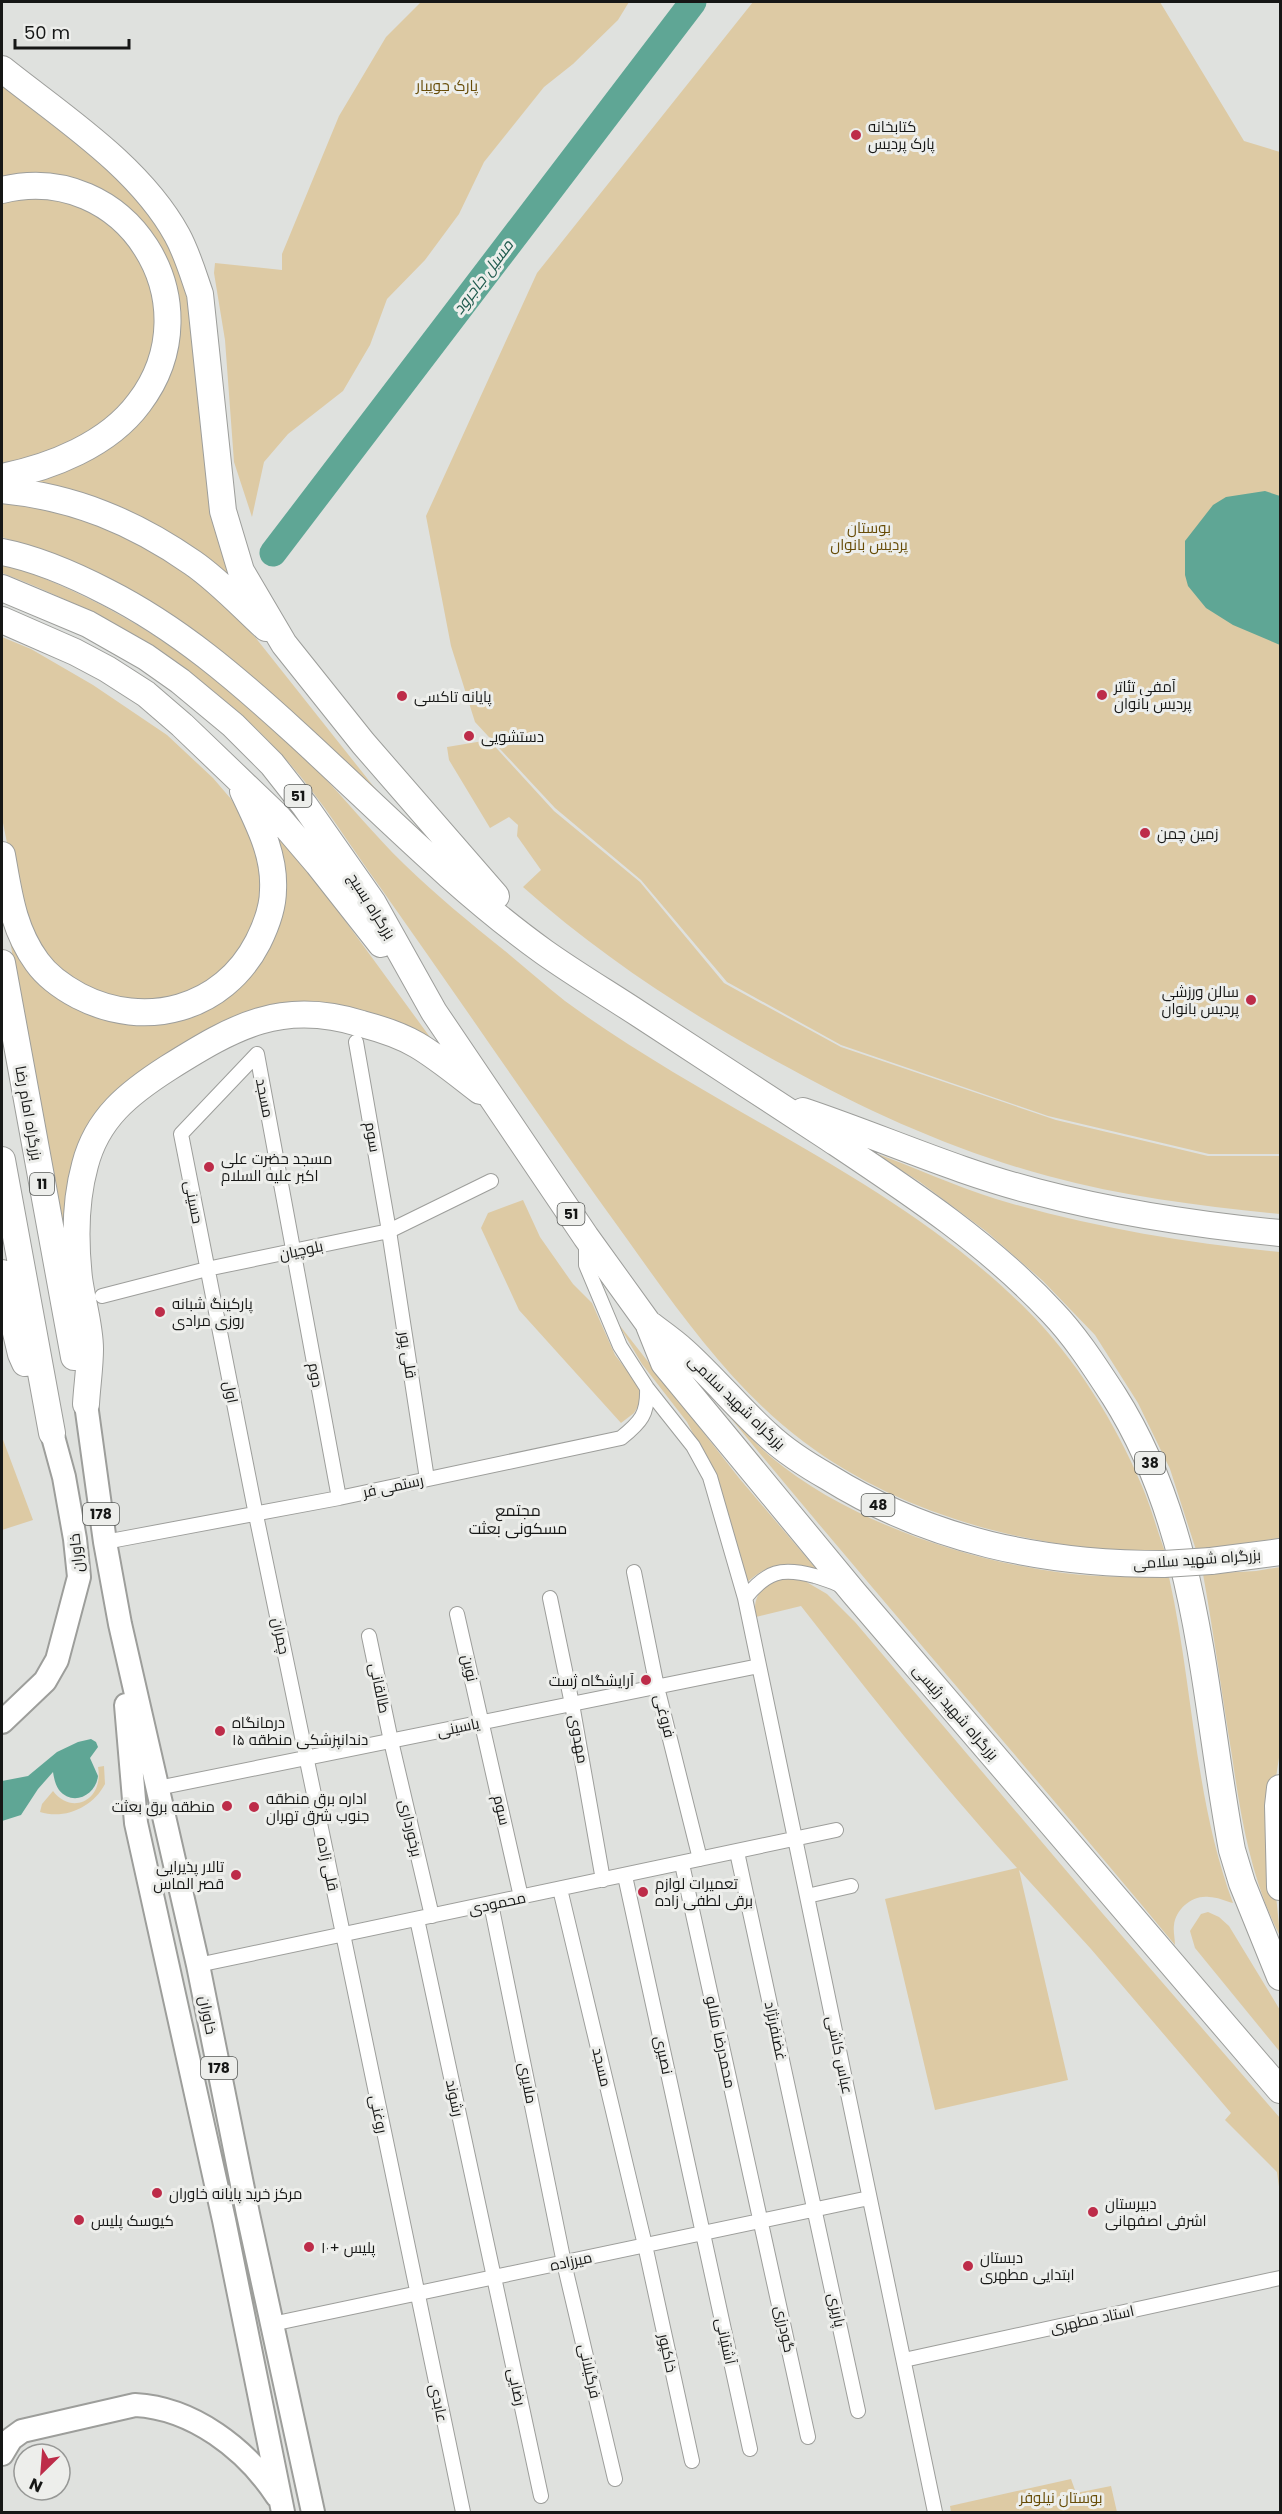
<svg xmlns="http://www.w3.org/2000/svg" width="1282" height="2514" font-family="Poppins,Cairo,sans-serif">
<rect width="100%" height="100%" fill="#dfe1de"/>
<path fill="#ddcaa4" d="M421,2H629L618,20L573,64L544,87L484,162L459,214L425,260L387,299L370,345L343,391L288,434L264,462L252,517L234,462L225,340L214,273L215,263L282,270V254L339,116L386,37Z
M753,2H1160L1244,141L1280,152V1154H1209L1048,1116L841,1045L727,982L641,880L555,808L475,722L451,646L426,516L537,273Z
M2,86L95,158L139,198L158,222L187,279L235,581L216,570L2,483L63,466L172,354L125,213L2,183Z
M59,195L126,233L161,304L150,372L96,432L2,469V197Z
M2,500L81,518L129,536L178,567L216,596L255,637L401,821C335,757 272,687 197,633C142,592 66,559 2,537Z
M2,563C126,604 228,678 319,772C348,802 374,835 404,864C436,895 470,923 505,951C525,968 545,985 565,1001C713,1110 896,1179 1027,1310C1076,1359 1115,1422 1142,1486C1151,1507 1157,1530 1165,1552C1041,1552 905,1518 804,1442C732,1388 679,1312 627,1239C543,1123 463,1004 380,887C348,843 317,792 280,753C201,668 109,614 2,573Z
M2,637L31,649L93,685L167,735L213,778L231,799L252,830L265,891L240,958L182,999L105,1000L50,966L18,898L2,818Z
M489,740L554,811L640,882L724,983L841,1047L1056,1120L1208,1156H1280V1214C1202,1206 1124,1197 1048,1176C958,1152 871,1113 789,1068C694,1017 604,959 523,887L541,870L517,836L518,825L509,817L490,828L449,760L447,747Z
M264,818L322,889L443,1055L317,1004L117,1093L70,1277L2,896L19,946L139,1020L258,960Z
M872,1152C914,1167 954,1186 996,1199C1089,1227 1185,1243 1280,1252V1538L1196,1550L1170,1469L1138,1403L1095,1335L1043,1281L987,1232L920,1182Z
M523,1200L540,1237L573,1284L592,1303L615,1355L639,1386L640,1403L634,1413L621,1423L519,1310L481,1228L488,1213Z
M617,1322L739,1478L818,1571C785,1563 773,1560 746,1583L718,1481L687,1422L642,1364Z
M720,1405C737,1422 753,1442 771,1457C847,1521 967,1561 1064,1573C1099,1578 1134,1576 1169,1577C1193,1684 1194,1798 1233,1903C1225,1901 1217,1897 1209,1897C1192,1895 1176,1909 1174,1925C1173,1931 1175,1939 1175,1945C1025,1764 869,1587 720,1405Z
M2,1437L33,1520L2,1530Z
M1280,1567V1751L1273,1797L1276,1895L1280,1936C1251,1880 1241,1818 1232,1756C1222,1695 1214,1635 1203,1574L1256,1571Z
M798,1577L827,1594L855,1622L1103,1914L1280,2118V2194L1277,2172L1225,2120L1231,2113L1091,1949L1019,1870L1068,2080L935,2110L885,1899L1017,1868C941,1784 871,1696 801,1606L756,1617C750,1588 773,1579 798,1577Z
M104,1766L105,1784C93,1807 65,1820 40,1812L42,1804L53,1791C72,1816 104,1800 98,1767Z
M1208,1912L1219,1917L1229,1926L1280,2010V2052L1195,1948L1190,1931L1201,1914Z
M1071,2479L1076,2493L1111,2486L1117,2512H951L950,2506Z"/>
<path fill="#5fa695" d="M1265,491L1280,496V645L1233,625L1206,608L1188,586L1185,575V541L1213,505L1226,497Z
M91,1739L96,1742L98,1747L90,1758L98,1776C96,1795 73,1807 59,1790C55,1784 54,1778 53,1772L38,1789L21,1815L2,1821V1781L28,1776L57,1752L78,1742Z"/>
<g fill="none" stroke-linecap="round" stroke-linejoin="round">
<path stroke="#5fa695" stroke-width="27" d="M273,553L693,2"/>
<defs>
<path id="street" d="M356,1042L389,1231L427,1479
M586,1242V1265L620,1346L647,1388L693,1446L710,1477L745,1598L935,2512
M102,1296L207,1269L389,1231L491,1181
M339,1498L257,1054L181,1134L256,1515L463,2512
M105,1542L339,1498L621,1438C641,1422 648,1414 647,1388
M634,1572L657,1687L700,1859
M550,1598L572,1704L603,1880
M745,1598C767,1571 781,1567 815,1576C824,1579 833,1581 841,1586
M457,1614L521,1897
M369,1636L391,1741L432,1916
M158,1788L759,1666
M737,1852L858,2411
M682,1864L808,2437
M625,1876L750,2449
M560,1889L645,2245L692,2461
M807,1896L851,1886
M491,1904L564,2263L615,2479
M417,1919L541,2496
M198,1965L836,1830
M272,2324L869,2198
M904,2360L1280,2278"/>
<path id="primary" d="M86,1404L105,1542L120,1624L198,1965L248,2214L313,2512
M126,1705L136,1823L224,2220L283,2512
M2,1722L45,1681L57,1660L79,1577L75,1539L64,1477L52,1433
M2,2454L11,2439L22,2431L135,2405C193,2408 246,2449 277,2496"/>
<path id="highway" d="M2,69C62,117 139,166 177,235C187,253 193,274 200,294L223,511L241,571L284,644L363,743L496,896
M2,190C126,160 216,302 139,403C108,445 51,467 2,477
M2,490C74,497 134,522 193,563C219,581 242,606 266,628
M2,552C38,559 74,575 107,592C178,628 237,679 296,733C377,807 455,888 544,952C575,974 607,993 639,1014C702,1055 766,1097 829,1138C907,1190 988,1243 1052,1312C1076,1337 1095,1367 1114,1396C1200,1531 1203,1696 1232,1850L1242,1883L1280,1977
M2,588L88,624L146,657L180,681L233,725L272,764L305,806L373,903L434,1012L586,1237L648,1323L664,1363L854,1593L1280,2090
M2,620L75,652L107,669L146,694L182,725L277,816L318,864L381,944
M2,855C9,894 13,929 37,962C47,976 64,988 79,996C145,1030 223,1010 258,942C266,926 273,907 273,890C275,854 258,823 243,791
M2,963L74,1357
M803,1111C881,1137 957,1172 1037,1192C1117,1213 1198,1225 1280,1233
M2,1160L52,1433
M2,1273L21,1354L25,1363
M648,1323C660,1332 673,1341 684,1351C714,1378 739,1409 768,1435C786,1452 807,1465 828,1477C931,1541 1043,1564 1164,1564
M86,1404C87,1386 90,1367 90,1349C90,1326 82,1301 79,1278C75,1241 75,1201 85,1165C97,1118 129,1093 168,1068C235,1026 282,999 362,1024C381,1029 400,1035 417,1045C439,1058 459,1075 480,1091
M1211,1561L1280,1552
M1280,1788L1278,1806L1280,1887"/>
</defs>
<use href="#street" stroke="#9d9e9b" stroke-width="16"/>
<use href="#primary" stroke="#9d9e9b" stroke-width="26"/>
<use href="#highway" stroke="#9d9e9b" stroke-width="28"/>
<use href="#street" stroke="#fff" stroke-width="14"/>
<use href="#primary" stroke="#fff" stroke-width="22"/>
<use href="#highway" stroke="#fff" stroke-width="26"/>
<defs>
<path id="highway-bridge" d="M1164,1564L1211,1561"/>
</defs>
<use href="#highway-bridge" stroke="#9d9e9b" stroke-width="28" stroke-linecap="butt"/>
<use href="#highway-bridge" stroke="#fff" stroke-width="26"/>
</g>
<g fill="#bd2c49" stroke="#edeeeb" stroke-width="2">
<circle cx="856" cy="135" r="6"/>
<circle cx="1102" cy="695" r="6"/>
<circle cx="402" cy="696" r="6"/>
<circle cx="469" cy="736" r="6"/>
<circle cx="1145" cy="833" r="6"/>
<circle cx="1251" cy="1000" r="6"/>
<circle cx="209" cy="1167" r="6"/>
<circle cx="160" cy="1312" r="6"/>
<circle cx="646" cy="1680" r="6"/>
<circle cx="220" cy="1731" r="6"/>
<circle cx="227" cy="1806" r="6"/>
<circle cx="254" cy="1807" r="6"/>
<circle cx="236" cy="1875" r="6"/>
<circle cx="643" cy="1892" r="6"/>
<circle cx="157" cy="2193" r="6"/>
<circle cx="1093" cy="2212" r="6"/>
<circle cx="79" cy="2220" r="6"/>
<circle cx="309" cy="2247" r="6"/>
<circle cx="968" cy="2266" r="6"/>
</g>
<g text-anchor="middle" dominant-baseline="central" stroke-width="6" stroke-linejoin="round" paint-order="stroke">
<g fill="#edeeeb" stroke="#565856" stroke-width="1.5">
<rect x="284.5" y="785" width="27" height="22" rx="4.5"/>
<rect x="30" y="1173" width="24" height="22" rx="4.5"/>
<rect x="557.5" y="1203" width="27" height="22" rx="4.5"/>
<rect x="1135" y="1452" width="30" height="22" rx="4.5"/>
<rect x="861.5" y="1494" width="33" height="22" rx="4.5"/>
<rect x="83" y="1503" width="36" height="22" rx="4.5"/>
<rect x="201" y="2057" width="36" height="22" rx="4.5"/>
</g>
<g font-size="14" font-weight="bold" fill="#161716">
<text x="298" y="796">51</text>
<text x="42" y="1184">11</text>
<text x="571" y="1214">51</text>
<text x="1150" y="1463">38</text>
<text x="878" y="1505">48</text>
<text x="101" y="1514">178</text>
<text x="219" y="2068">178</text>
</g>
<g font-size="15" fill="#674c07" stroke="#edeeeb">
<text x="447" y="85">پارک جویبار</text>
<text x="869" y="527">بوستان<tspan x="869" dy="17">پردیس بانوان</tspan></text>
<text x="1061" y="2497">بوستان نیلوفر</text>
</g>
<g font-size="15" fill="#161716" stroke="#edeeeb" text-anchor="start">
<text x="868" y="126">کتابخانه<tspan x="868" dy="17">پارک پردیس</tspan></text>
<text x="1114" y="686">آمفی تئاتر<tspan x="1114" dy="17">پردیس بانوان</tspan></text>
<text x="414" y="696">پایانه تاکسی</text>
<text x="481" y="736">دستشویی</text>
<text x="1157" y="833">زمین چمن</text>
<text x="1239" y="991" text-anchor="end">سالن ورزشی<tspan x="1239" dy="17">پردیس بانوان</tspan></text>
<text x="221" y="1158">مسجد حضرت علی<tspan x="221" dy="17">اکبر علیه السلام</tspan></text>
<text x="172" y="1303">پارکینگ شبانه<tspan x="172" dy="17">روزی مرادی</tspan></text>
<text x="634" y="1680" text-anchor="end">آرایشگاه ژست</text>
<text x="232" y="1722">درمانگاه<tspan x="232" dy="17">دندانپزشکی منطقه ۱۵</tspan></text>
<text x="266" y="1798">اداره برق منطقه<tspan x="266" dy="17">جنوب شرق تهران</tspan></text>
<text x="215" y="1806" text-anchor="end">منطقه برق بعثت</text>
<text x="224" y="1866" text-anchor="end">تالار پذیرایی<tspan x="224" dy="17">قصر الماس</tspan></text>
<text x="655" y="1883">تعمیرات لوازم<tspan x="655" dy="17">برقی لطفی زاده</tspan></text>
<text x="169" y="2193">مرکز خرید پایانه خاوران</text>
<text x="1105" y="2203">دبیرستان<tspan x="1105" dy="17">اشرفی اصفهانی</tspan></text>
<text x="91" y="2220">کیوسک پلیس</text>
<text x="321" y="2247">پلیس +۱۰</text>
<text x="980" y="2257">دبستان<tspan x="980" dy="17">ابتدایی مطهری</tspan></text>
</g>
<g font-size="15" fill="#161716" stroke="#edeeeb">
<text transform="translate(372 906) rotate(58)">بزرگراه بسیج</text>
<text transform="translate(265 1098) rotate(79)">مسجد</text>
<text transform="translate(29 1113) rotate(80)">بزرگراه امام رضا</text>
<text transform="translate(373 1137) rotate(80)">سوم</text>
<text transform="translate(194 1202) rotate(79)">حسینی</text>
<text transform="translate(301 1250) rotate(-12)">بلوچیان</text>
<text transform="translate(408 1355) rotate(81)">قلی پور</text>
<text transform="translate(316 1375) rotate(80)">دوم</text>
<text transform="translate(231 1392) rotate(79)">اول</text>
<text transform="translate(737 1402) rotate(44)">بزرگراه شهید سلامی</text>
<text transform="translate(393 1486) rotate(-12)">رستمی فر</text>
<text transform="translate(76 1553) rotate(-96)">خاوران</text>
<text transform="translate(1197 1559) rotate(-4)">بزرگراه شهید سلامی</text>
<text transform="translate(281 1636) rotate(78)">چمران</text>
<text transform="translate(470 1668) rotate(77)">نوین</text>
<text transform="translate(380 1688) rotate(78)">طالقانی</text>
<text transform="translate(956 1712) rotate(49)">بزرگراه شهید رئیسی</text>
<text transform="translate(665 1716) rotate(76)">فروغی</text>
<text transform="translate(458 1727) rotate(-12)">یاسینی</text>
<text transform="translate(579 1739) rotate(80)">مهدوی</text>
<text transform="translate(502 1810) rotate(77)">سوم</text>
<text transform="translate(411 1828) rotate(77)">برخورداری</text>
<text transform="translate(328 1864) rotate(78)">قلی زاده</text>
<text transform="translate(497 1903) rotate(-12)">محمودی</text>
<text transform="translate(208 2015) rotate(79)">خاوران</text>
<text transform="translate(776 2031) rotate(78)">غضنفرنژاد</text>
<text transform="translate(721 2042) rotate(78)">محمدرضا ملالو</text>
<text transform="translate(664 2055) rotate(78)">نصیری</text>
<text transform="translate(840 2055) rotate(78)">عباس کاشی</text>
<text transform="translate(602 2067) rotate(77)">مسجد</text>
<text transform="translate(528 2083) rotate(79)">ملایری</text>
<text transform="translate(455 2098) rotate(78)">رشوند</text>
<text transform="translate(379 2114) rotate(78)">روغنی</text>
<text transform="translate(571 2261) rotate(-12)">میرزاده</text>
<text transform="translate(837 2310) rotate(78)">پاریزی</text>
<text transform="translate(1092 2319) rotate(-12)">استاد مطهری</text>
<text transform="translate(785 2329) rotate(78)">گودرزی</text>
<text transform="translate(726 2341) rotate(78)">آشتیانی</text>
<text transform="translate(668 2353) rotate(78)">خاکپور</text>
<text transform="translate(590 2371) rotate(77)">فرگیلانی</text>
<text transform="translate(517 2387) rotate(78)">رضایی</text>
<text transform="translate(439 2403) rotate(78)">عابدی</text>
</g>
<g font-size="16" font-style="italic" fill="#215c4f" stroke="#edeeeb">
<text transform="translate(483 277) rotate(-53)">مسیل جاجرود</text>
</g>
<g font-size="16" fill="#161716" stroke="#edeeeb">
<text x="518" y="1510">مجتمع<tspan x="518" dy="18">مسکونی بعثت</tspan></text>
</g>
</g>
<rect width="1282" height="2514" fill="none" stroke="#161716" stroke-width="6"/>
<g transform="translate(42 2472) rotate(205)"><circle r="28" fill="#edeeeb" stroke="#979896" stroke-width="1.5"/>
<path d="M0-4.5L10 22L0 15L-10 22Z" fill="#bd2c49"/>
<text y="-9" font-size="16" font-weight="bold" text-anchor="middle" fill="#161716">N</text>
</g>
<path d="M15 39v9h114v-9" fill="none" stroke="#161716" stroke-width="3"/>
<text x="24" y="39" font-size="18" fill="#161716" stroke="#edeeeb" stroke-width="4.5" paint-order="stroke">50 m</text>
</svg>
